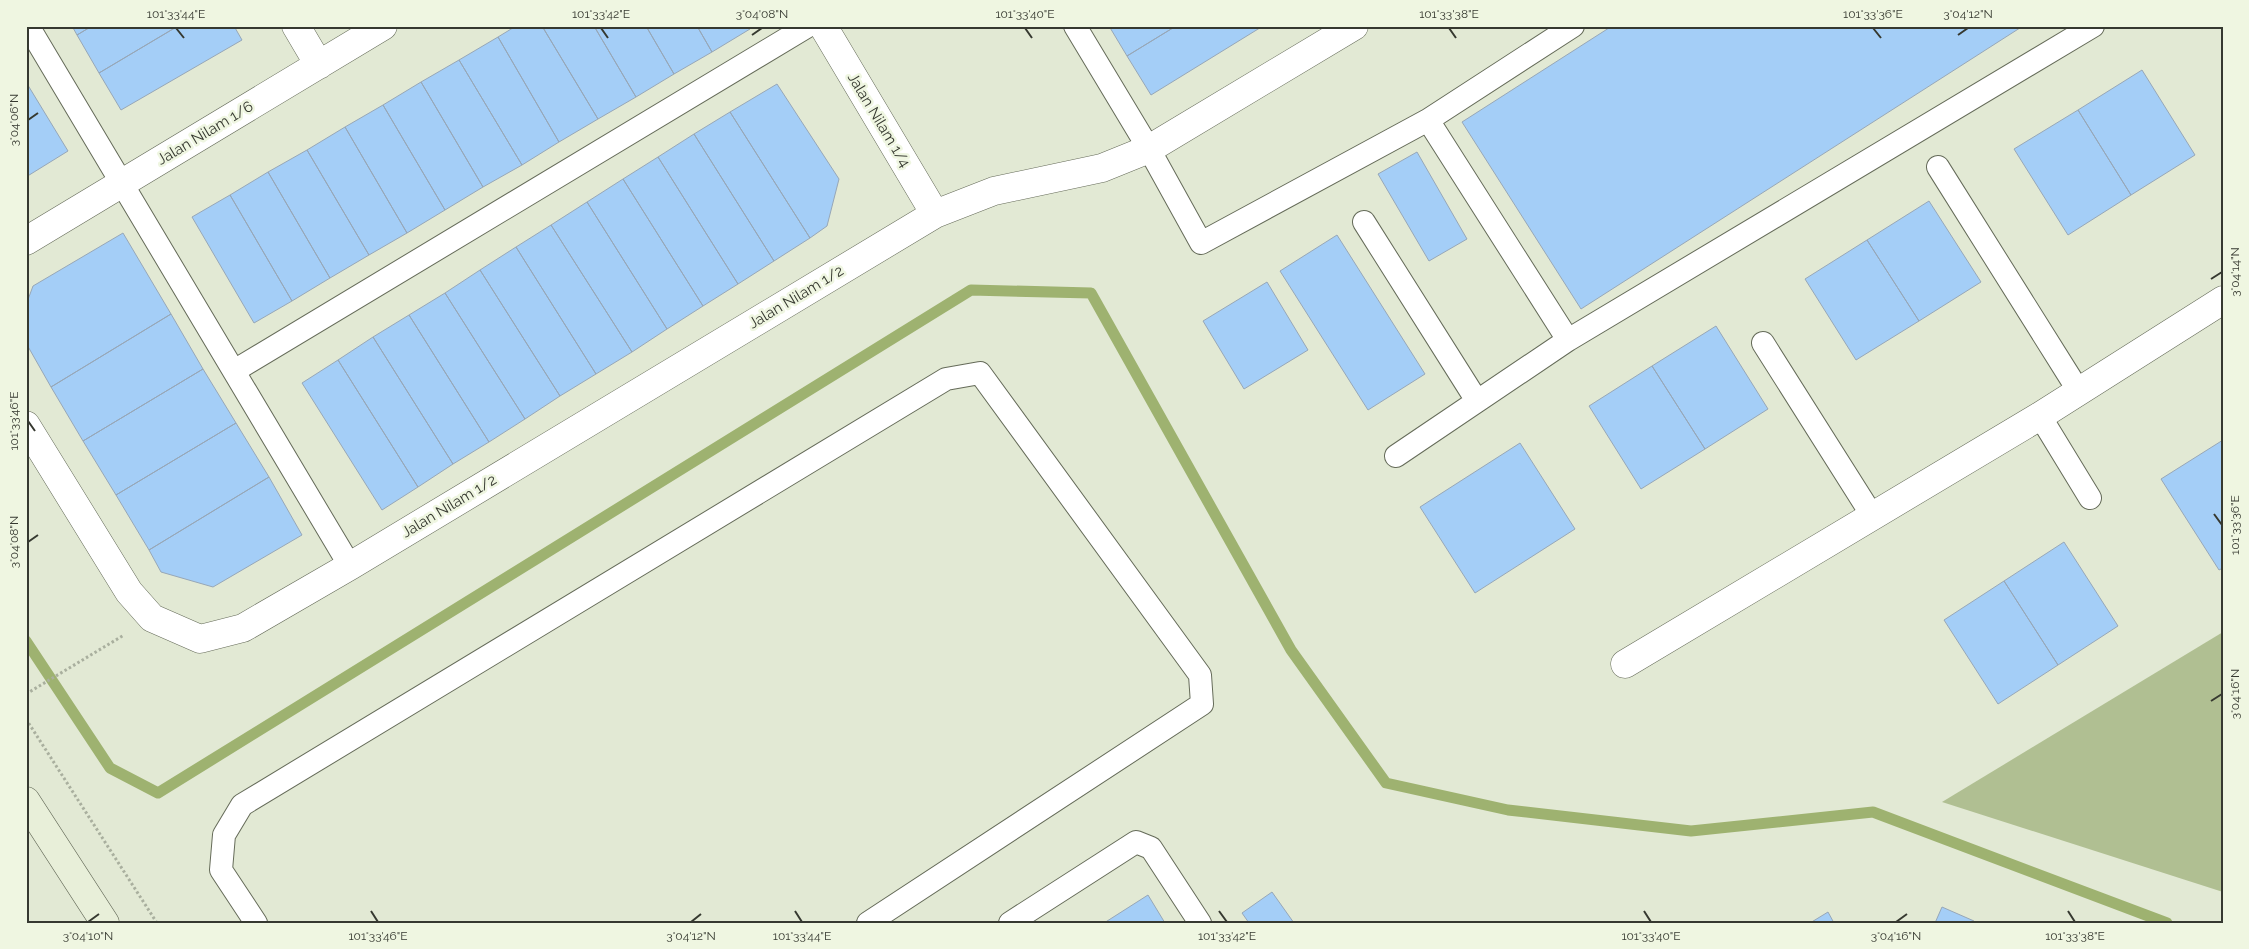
<svg xmlns="http://www.w3.org/2000/svg" width="2249" height="949" font-family="Raleway,sans-serif">
<rect width="100%" height="100%" fill="#e2e9d4"/>
<path fill="#b0bf92" d="M2223,632V892L1942,802Z"/>
<g fill="none" stroke-linecap="round" stroke-linejoin="round">
<path stroke="#9eb270" stroke-width="11" d="M26,641L110,768L158,793L971,290L1091,293L1291,650L1386,783L1508,810L1691,831L1873,812L2167,923"/>
</g>
<path fill="#a4cef7" stroke="#97a7b7" d="M72,26H92L77,35Z
M92,26H178L99,73L77,35Z
M178,26H234L242,40L121,110L99,73Z
M516,26H542L598,119L559,142L498,37Z
M542,26H594L636,97L598,119Z
M594,26H646L674,74L636,97Z
M646,26H697L712,52L674,74Z
M697,26H749L750,29L712,52Z
M1109,26H1176L1127,56Z
M1176,26H1263L1151,95L1127,56Z
M1612,26H2023L1581,309L1462,122Z
M498,37L559,142L522,165L459,60Z
M459,60L522,165L483,187L421,82Z
M2142,70L2195,155L2131,195L2078,110Z
M26,82L68,151L26,177Z
M421,82L483,187L445,210L383,105Z
M777,84L839,179L827,226L810,238L730,112Z
M383,105L445,210L407,233L345,127Z
M2078,110L2131,195L2068,235L2014,149Z
M730,112L810,238L774,261L694,134Z
M345,127L407,233L369,255L307,150Z
M694,134L774,261L738,284L658,157Z
M307,150L369,255L330,278L268,172Z
M1417,152L1467,239L1429,261L1378,174Z
M658,157L738,284L703,306L623,179Z
M268,172L330,278L292,301L230,195Z
M623,179L703,306L667,329L587,202Z
M230,195L292,301L254,323L192,217Z
M1929,201L1981,282L1919,321L1867,240Z
M587,202L667,329L632,352L551,225Z
M551,225L632,352L596,374L516,247Z
M123,233L171,314L51,387L26,343V305L33,286Z
M1337,235L1425,374L1368,410L1280,271Z
M1867,240L1919,321L1856,360L1805,279Z
M516,247L596,374L560,396L480,270Z
M480,270L560,396L525,419L445,293Z
M1267,282L1308,350L1244,389L1203,321Z
M445,293L525,419L489,442L409,315Z
M171,314L203,369L83,441L51,387Z
M409,315L489,442L453,464L373,337Z
M1716,326L1768,409L1705,449L1652,366Z
M373,337L453,464L418,487L338,360Z
M338,360L418,487L382,510L302,383Z
M1652,366L1705,449L1641,489L1589,406Z
M203,369L236,423L116,495L83,441Z
M236,423L269,477L149,550L116,495Z
M2223,440V568L2219,570L2161,479Z
M1520,443L1575,529L1475,593L1420,507Z
M269,477L302,535L213,587L161,572L149,550Z
M2064,542L2118,626L2058,665L2004,581Z
M2004,581L2058,665L1998,704L1944,620Z
M1272,892L1294,923H1249L1242,913Z
M1148,895L1165,923H1104Z
M1942,907L1974,921L1973,923H1935Z
M1828,912L1834,923H1810Z"/>
<g fill="none" stroke-linecap="round" stroke-linejoin="round">
<defs>
<path id="service" d="M28,26L350,566
M1075,26L1149,149L1201,243L1428,120
M1938,167L2078,390
M1364,222L1477,401
M1568,340L1428,120L1573,26
M1763,343L1873,517
M234,371L808,26
M2040,416L2090,498
M1396,456L1568,340L2093,26
M256,923L221,870L224,835L242,805L946,379L980,373L1200,675L1202,704L868,923
M1010,923L1136,842L1151,848L1200,923"/>
<path id="minor" d="M296,26L319,65
M823,26L935,214
M26,241L383,26
M26,425L129,592L152,618L200,639L243,628L350,566L935,214L994,191L1102,168L1149,149L1354,26
M1625,664L2040,416L2223,300"/>
<path id="secondary" d="M26,801L105,923"/>
</defs>
<use href="#service" stroke="#656b59" stroke-width="24"/>
<use href="#minor" stroke="#656b59" stroke-width="29"/>
<use href="#secondary" stroke="#656b59" stroke-width="29"/>
<path stroke="#a9af9e" stroke-width="3" stroke-dasharray="2.5 2.5" stroke-linecap="butt" d="M26,694L124,635
M26,719L157,923"/>
<use href="#service" stroke="#fff" stroke-width="22"/>
<use href="#minor" stroke="#fff" stroke-width="28"/>
<use href="#secondary" stroke="#e8efd9" stroke-width="28"/>
</g>
<path fill="none" stroke="#363930" stroke-width="2" d="M176,28L184,38M601,28L608,38M1025,28L1032,38M1449,28L1456,38M1873,28L1881,38M752,35L762,28M1958,35L1968,28M28,120L38,113M2211,279L2222,272M28,421L35,431M2214,514L2222,525M28,542L38,535M2211,701L2222,694M371,911L378,922M795,911L802,922M1219,911L1227,922M1644,911L1651,922M2068,911L2075,922M88,922L99,914M691,922L701,914M1896,922L1907,914"/>
<g text-anchor="middle" dominant-baseline="central" stroke-width="5" stroke-linejoin="round" paint-order="stroke">
<g font-size="15" fill="#363930" stroke="#eff6e1">
<text transform="translate(879 120) rotate(59)">Jalan Nilam 1/4</text>
<text transform="translate(205 133) rotate(-31)">Jalan Nilam 1/6</text>
<text transform="translate(796 297) rotate(-31)">Jalan Nilam 1/2</text>
<text transform="translate(449 506) rotate(-31)">Jalan Nilam 1/2</text>
</g>
</g>
<rect width="2249" height="949" fill="none" stroke="#eff6e1" stroke-width="55"/>
<rect x="28" y="28" width="2194" height="894" fill="none" stroke="#363930" stroke-width="2"/>
<g font-size="12" text-anchor="middle" fill="#363930">
<text x="176" y="18">101°33'44"E</text>
<text x="601" y="18">101°33'42"E</text>
<text x="762" y="18">3°04'08"N</text>
<text x="1025" y="18">101°33'40"E</text>
<text x="1449" y="18">101°33'38"E</text>
<text x="1873" y="18">101°33'36"E</text>
<text x="1968" y="18">3°04'12"N</text>
<text transform="translate(14 120) rotate(-90)" y="4">3°04'06"N</text>
<text transform="translate(2235 272) rotate(-90)" y="4">3°04'14"N</text>
<text transform="translate(14 421) rotate(-90)" y="4">101°33'46"E</text>
<text transform="translate(2235 525) rotate(-90)" y="4">101°33'36"E</text>
<text transform="translate(14 542) rotate(-90)" y="4">3°04'08"N</text>
<text transform="translate(2235 694) rotate(-90)" y="4">3°04'16"N</text>
<text x="88" y="940">3°04'10"N</text>
<text x="378" y="940">101°33'46"E</text>
<text x="691" y="940">3°04'12"N</text>
<text x="802" y="940">101°33'44"E</text>
<text x="1227" y="940">101°33'42"E</text>
<text x="1651" y="940">101°33'40"E</text>
<text x="1896" y="940">3°04'16"N</text>
<text x="2075" y="940">101°33'38"E</text>
</g>
</svg>
